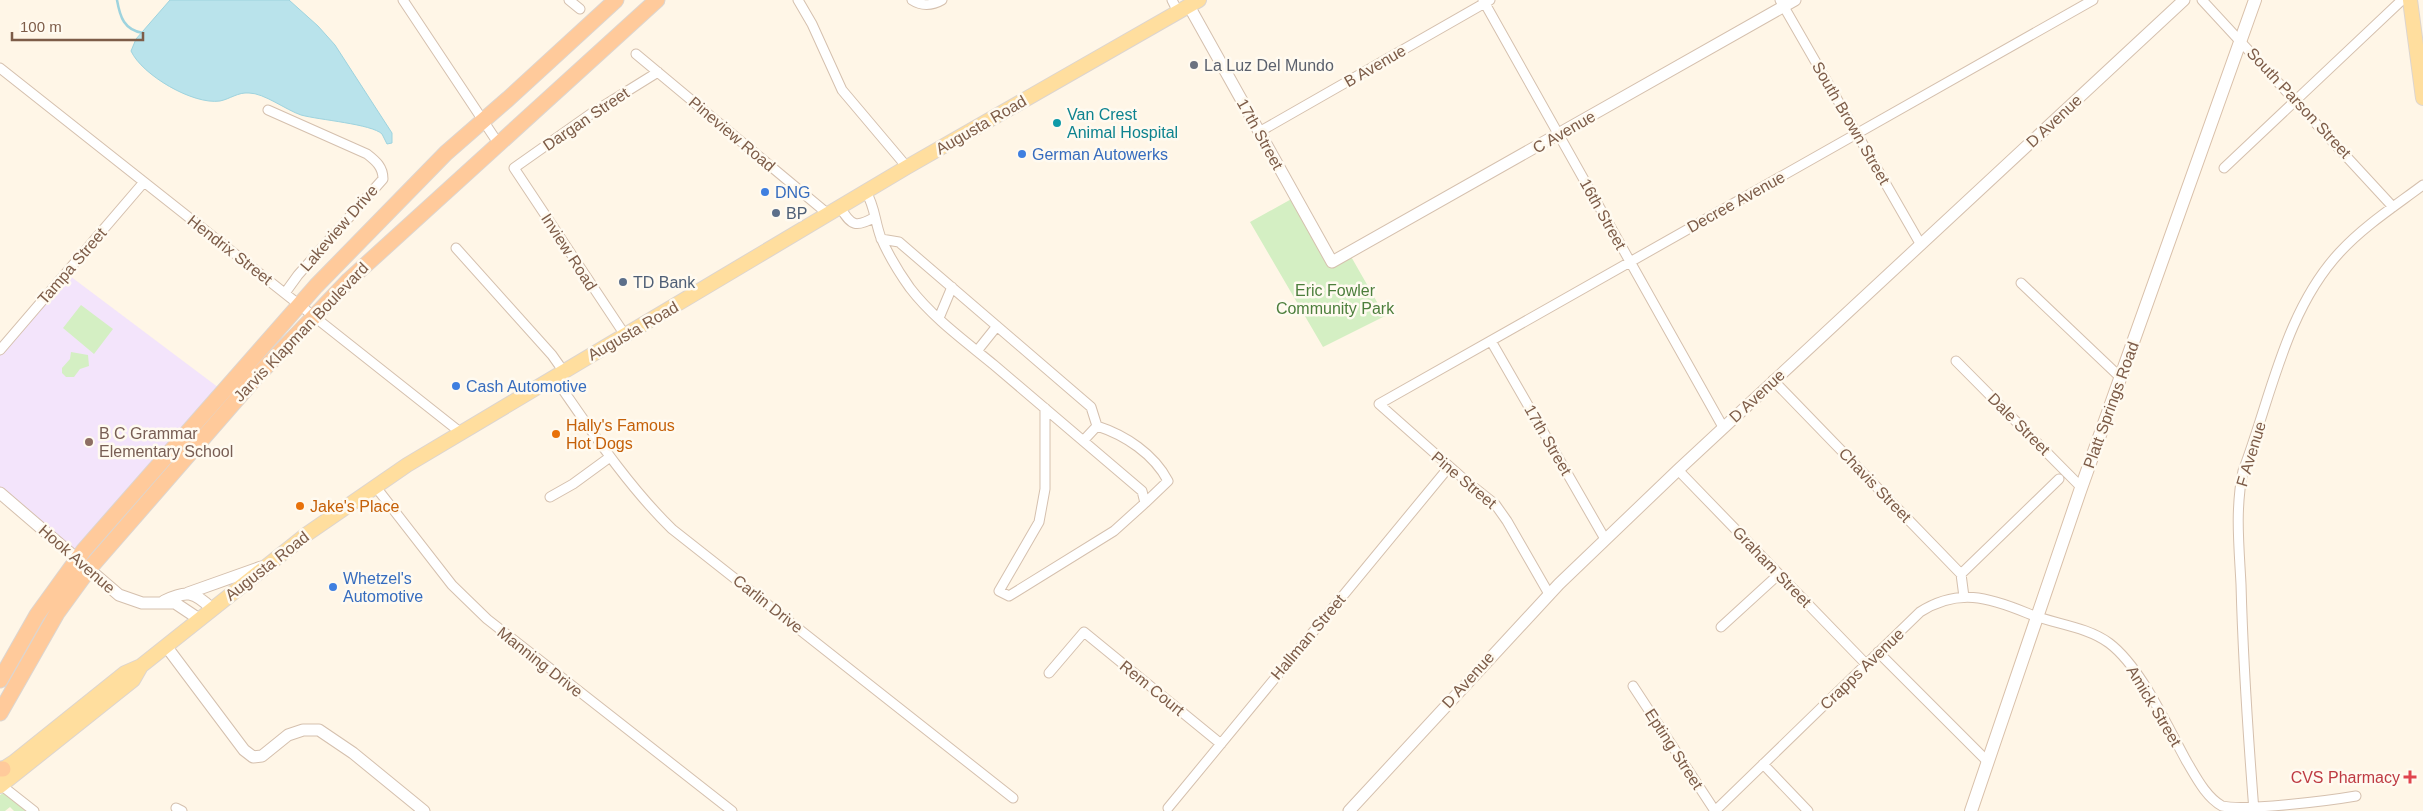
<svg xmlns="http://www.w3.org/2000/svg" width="2423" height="811" font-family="Helvetica,sans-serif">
<rect width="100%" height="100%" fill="#fff6e7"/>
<path fill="#f3e4fb" d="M66,273L223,391L77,559L0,494V350Z"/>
<path fill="#d4efc3" d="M1295,197L1332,262L1349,253L1385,316L1323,347L1250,222Z
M81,305L113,329L94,354L63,328Z
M71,352L88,355L89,366L80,369L74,377H66L62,373V368L70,359Z
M3,793L27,811H14L10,807L5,811H0V795Z"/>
<path fill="#b9e3eb" stroke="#9ed3de" d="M170,0H289L318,26L335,45L392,133V143L387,144C385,141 384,137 382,134C372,124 319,120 301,115C286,110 264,93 249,93C238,92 230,99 220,101C193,105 142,75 131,51L136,39Z"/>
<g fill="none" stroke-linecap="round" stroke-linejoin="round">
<path stroke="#9ed3de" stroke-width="2.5" d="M117,0C120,17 124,30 143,33"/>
<defs>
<path id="minor" d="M403,0L498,143
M569,0L580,9
M798,0L812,24L842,90L907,167
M912,0C921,6 932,6 942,0
M1172,0L1178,12
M1483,0L1723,427
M1780,0L1921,245
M2202,0L2393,207
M636,54L828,214
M0,68L460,432
M268,110L367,154C376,161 383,167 383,179L298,275L285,293
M1259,132L1490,0
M2224,168L2402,0
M866,192C875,206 875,223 881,238C888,254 900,274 910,288C933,318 965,341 994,365C1043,407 1092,449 1142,491L1145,503L1114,531L1009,596L999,591L1039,522L1045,489V408
M840,207C851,226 856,228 875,217
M881,239L899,242L1091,407L1097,426C1125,435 1154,454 1168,481L1145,503
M456,248L552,355L564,372
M2021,283L2121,378
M939,318L952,287
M625,335L514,168L592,113L658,72
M1491,341L1605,539
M0,350L144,182
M977,351L997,326
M1956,361L2081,487
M554,377C591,430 626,484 672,529L1013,798
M1773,380L1961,574L1964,597
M1083,441L1097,426
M1678,470L1866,664
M375,486L452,585L487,619L732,811
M550,497L573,484L610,457
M1961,574L2059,479
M1549,594L1507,521L1495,504L1466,481L1379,404L2093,0
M1721,627L1779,574
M1878,652L1987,761
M1049,673L1084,632L1221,744
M1633,686L1715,811
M1763,764L1808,811
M1,785L34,811
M176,808L182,811
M1168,808L1449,467
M1715,811L1920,612C1958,588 1988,597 2027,613C2053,624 2086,626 2109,643C2141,667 2167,726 2187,762C2196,777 2206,797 2222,806C2245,811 2327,801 2356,796
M2254,811C2248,735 2243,660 2241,584C2239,546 2235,509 2243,471C2271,398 2285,311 2340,252C2364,226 2395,206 2423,185"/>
<path id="tertiary" d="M1189,6L1332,262L1795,0
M0,493L119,595L142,603H175L199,619
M188,593L261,567
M164,601C186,590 194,591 212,609
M166,646L244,750L253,757L262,756L288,735L303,730H319L353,753L424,811
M1349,811L1559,584L1678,470L2184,0"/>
<path id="secondary" d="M1971,811L2080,491L2255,0"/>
<path id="primary" d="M2410,0L2423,98
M0,771L14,762L125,673L141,666L307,534L407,465L907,167L1199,0
M0,786L133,680L141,666"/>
<path id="trunk" d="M0,680L37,615L84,550L316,286L446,153L508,99L616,0
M0,713L57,613L89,569L258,375L349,280L657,0
M0,769H3"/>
</defs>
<use href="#minor" stroke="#d5c0ae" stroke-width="11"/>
<use href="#tertiary" stroke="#d5c0ae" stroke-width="13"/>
<use href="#secondary" stroke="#d9c0aa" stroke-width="14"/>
<use href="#primary" stroke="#ddd5cf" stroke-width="16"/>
<use href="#trunk" stroke="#ddd5cf" stroke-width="17"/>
<use href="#minor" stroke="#fff" stroke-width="9"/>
<use href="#tertiary" stroke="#fff" stroke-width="11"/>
<use href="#secondary" stroke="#fff" stroke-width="12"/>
<use href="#primary" stroke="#ffde9e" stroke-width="14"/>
<use href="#trunk" stroke="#ffca9b" stroke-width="15"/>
</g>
<circle fill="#6b7280" stroke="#fffaf0" stroke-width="2" cx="1194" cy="65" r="5"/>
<circle fill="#0f9aa8" stroke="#fffaf0" stroke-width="2" cx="1057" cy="123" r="5"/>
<g fill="#3f7fe0" stroke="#fffaf0" stroke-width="2">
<circle cx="1022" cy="154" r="5"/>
<circle cx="765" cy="192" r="5"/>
<circle cx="456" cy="386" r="5"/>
<circle cx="333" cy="587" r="5"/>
</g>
<g fill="#5c6f8a" stroke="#fffaf0" stroke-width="2">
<circle cx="776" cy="213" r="5"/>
<circle cx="623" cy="282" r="5"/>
</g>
<g fill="#e8710a" stroke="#fffaf0" stroke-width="2">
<circle cx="556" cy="434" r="5"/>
<circle cx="300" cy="506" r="5"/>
</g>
<circle fill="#8d6e63" stroke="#fffaf0" stroke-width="2" cx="89" cy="442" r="5"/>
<path fill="#e0444e" stroke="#fffaf0" stroke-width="2" d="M2407.5 769.5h5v5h5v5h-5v5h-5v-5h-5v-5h5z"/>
<g text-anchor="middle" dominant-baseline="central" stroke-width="5" stroke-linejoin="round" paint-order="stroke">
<g font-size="16" fill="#5b616d" stroke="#fffaf0" text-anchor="start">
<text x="1204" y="65">La Luz Del Mundo</text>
</g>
<g font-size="16" fill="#7d5c48" stroke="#fffaf0">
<text transform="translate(1375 66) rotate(-30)">B Avenue</text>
<text transform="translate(2299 103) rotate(47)">South Parson Street</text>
<text transform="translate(586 119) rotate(-34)">Dargan Street</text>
<text transform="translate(2054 121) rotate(-43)">D Avenue</text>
<text transform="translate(1851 123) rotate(60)">South Brown Street</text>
<text transform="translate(981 125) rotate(-30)">Augusta Road</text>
<text transform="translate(1564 132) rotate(-30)">C Avenue</text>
<text transform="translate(732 134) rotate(40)">Pineview Road</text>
<text transform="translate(1260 134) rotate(61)">17th Street</text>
<text transform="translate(1736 202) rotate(-29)">Decree Avenue</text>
<text transform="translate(1603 214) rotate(61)">16th Street</text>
<text transform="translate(339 228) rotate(-49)">Lakeview Drive</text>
<text transform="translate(230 250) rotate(38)">Hendrix Street</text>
<text transform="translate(569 252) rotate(57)">Inview Road</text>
<text transform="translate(72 266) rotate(-49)">Tampa Street</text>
<text transform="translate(633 331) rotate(-30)">Augusta Road</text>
<text transform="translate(301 332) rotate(-46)">Jarvis Klapman Boulevard</text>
<text transform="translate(1757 396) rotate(-43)">D Avenue</text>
<text transform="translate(2111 405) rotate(-70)">Platt Springs Road</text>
<text transform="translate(2019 424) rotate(45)">Dale Street</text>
<text transform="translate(1548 440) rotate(60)">17th Street</text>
<text transform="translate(2251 454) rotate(-73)">F Avenue</text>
<text transform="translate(1464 480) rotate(40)">Pine Street</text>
<text transform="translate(1875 485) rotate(46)">Chavis Street</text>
<text transform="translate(77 559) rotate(41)">Hook Avenue</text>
<text transform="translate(267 566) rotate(-38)">Augusta Road</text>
<text transform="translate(1772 567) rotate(46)">Graham Street</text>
<text transform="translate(768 604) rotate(38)">Carlin Drive</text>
<text transform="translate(1308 637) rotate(-50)">Hallman Street</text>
<text transform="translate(540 662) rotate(38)">Manning Drive</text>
<text transform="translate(1862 669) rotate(-44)">Crapps Avenue</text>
<text transform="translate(1468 680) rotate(-48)">D Avenue</text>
<text transform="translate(1152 688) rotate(39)">Rem Court</text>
<text transform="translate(2154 706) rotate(59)">Amick Street</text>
<text transform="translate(1674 749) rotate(57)">Epting Street</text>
</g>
<g font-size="16" fill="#0d838f" stroke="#fffaf0" text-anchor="start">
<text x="1067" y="114">Van Crest<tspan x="1067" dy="18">Animal Hospital</tspan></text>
</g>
<g font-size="16" fill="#366cbe" stroke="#fffaf0" text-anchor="start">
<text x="1032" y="154">German Autowerks</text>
<text x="775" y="192">DNG</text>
<text x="466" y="386">Cash Automotive</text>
<text x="343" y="578">Whetzel's<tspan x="343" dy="18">Automotive</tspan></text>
</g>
<g font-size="16" fill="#4e5e75" stroke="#fffaf0" text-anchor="start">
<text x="786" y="213">BP</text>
<text x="633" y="282">TD Bank</text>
</g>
<g font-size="16" fill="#4c7e3c" stroke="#fffaf0">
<text x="1335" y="290">Eric Fowler<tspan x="1335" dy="18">Community Park</tspan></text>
</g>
<g font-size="16" fill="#c56008" stroke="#fffaf0" text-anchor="start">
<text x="566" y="425">Hally's Famous<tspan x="566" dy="18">Hot Dogs</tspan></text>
<text x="310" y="506">Jake's Place</text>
</g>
<g font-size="16" fill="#785e54" stroke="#fffaf0" text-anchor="start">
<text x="99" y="433">B C Grammar<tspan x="99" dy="18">Elementary School</tspan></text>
</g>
<g font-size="16" fill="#be3a42" stroke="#fffaf0" text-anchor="end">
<text x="2400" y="777">CVS Pharmacy</text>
</g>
</g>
<path d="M12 32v8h131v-8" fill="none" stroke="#7d5c48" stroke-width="2.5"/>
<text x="20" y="32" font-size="15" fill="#7d5c48" stroke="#fffaf0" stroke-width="4" paint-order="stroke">100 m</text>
</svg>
